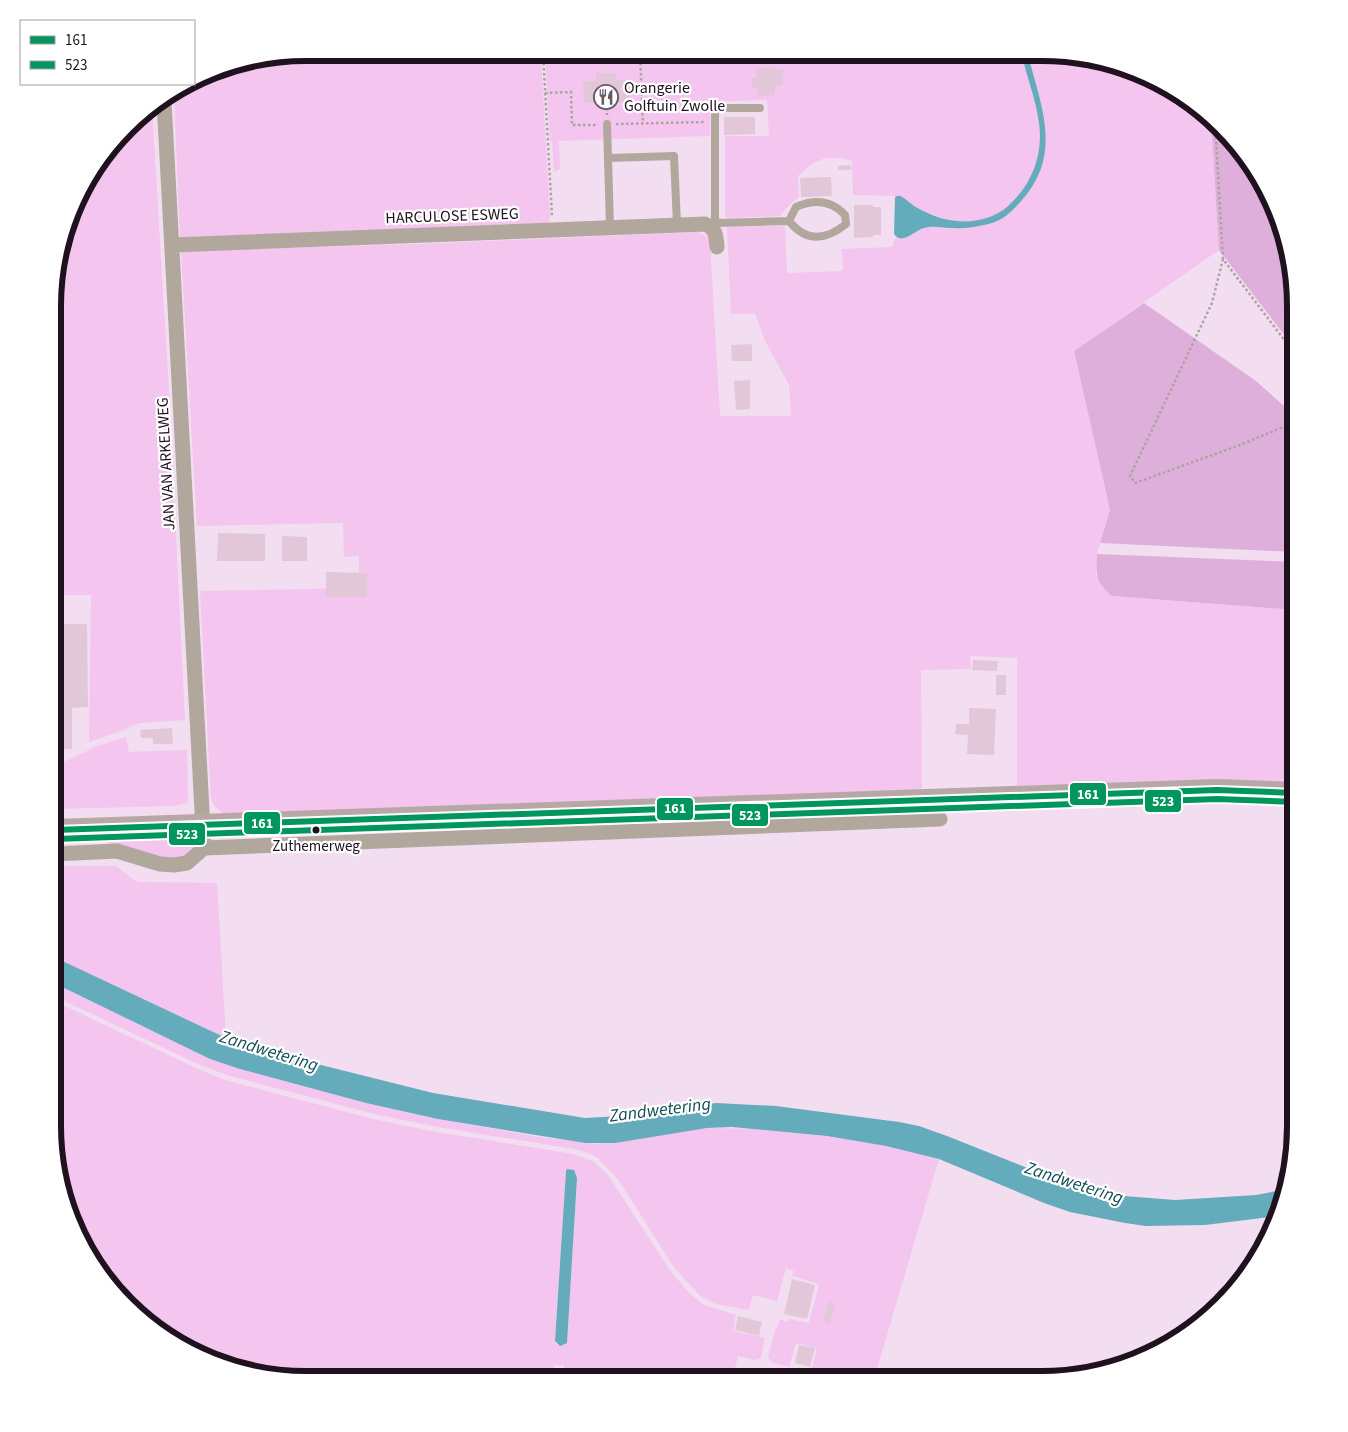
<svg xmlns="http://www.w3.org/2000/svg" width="1348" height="1432" font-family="'Source Sans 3',sans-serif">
<rect width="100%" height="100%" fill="#f3def1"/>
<path fill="#f3c5ef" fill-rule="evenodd" d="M306,53H541L550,220L547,227L180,238L174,95L224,66Z
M545,53L1074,55L1169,87L1211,119L1219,250L1074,351L1110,510L1097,554L1096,575L1112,596L1295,610V782L1017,790V658L970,656L971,669L921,670L922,793L295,813H222L214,805L211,799L200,591L359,588V556L344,557L343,523L197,526L181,251L419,244L698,232L708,237L710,241L720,416H791L789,385L765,341L755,314H731L727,227L782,226L785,228L787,273L843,271L842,249L892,247L896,237C907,241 913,232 922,228C930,226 940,226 948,227V220L928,213L897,196L853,195L852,161C828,154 816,158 798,176L799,197L791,203L780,216L727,218L725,215V136H769L767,100L710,102V136L559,141L560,169L554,172L552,141H550Z
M152,108L169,391L185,720L139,723L121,731L89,742L91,595H56L57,257L86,180L139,115Z
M126,737L129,752L187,750L188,803L172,806L55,809V765L73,758L95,747Z
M186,836L193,841V847L184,860L134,853L102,840Z
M54,866H116L134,880L140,882L217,883L226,1038L54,957Z
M54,983L210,1059L240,1069L366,1103L438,1119L545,1138L598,1144L707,1128L755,1129L827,1136L886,1146L939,1159L874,1379H809L817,1348L796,1343L789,1367L771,1362L768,1357L775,1330L777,1328L780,1319L787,1322L789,1319L809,1323L819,1284L792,1276L794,1271L786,1268L777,1301L753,1295L749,1310L716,1304L700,1296L673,1266L620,1182L611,1172L598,1158L586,1152L574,1149L432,1126L374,1114L227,1075L200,1065L54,996Z
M54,1001L198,1069L225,1080L373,1119L431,1131L573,1154L595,1162L608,1175L669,1269L688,1292L704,1305L736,1315L733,1331L765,1338L761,1358L755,1360L738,1356L735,1368L785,1379H564V1365L554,1366V1379H290L240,1371L180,1346L139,1316L95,1267L66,1208L53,1142ZM566,1171L577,1176V1178L567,1342L557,1345L555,1341Z"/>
<path fill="#dfafdc" d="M1211,119L1221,127L1253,165L1282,225L1295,290V349L1219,250Z
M1144,303L1256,381L1295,416V552L1100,543L1110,510L1074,351Z
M1097,554L1295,562V610L1112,596C1095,581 1096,575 1097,554Z"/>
<path fill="#64acbc" d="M1022,54L1028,55C1041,106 1063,154 1022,200C1014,209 1005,219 992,223C981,226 966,229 954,228C944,228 934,225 924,228C915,230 902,246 894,234L895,197C898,196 899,195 902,197C906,199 910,203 914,206C925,212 937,218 949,220C969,224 991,220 1007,207C1033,184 1045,152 1038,117C1035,96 1026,76 1022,54Z
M54,957L226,1038L317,1064L433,1093L585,1118L621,1116L716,1103L776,1106L899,1122L919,1126L947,1136L1060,1181L1083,1189L1124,1196L1175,1200L1256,1195L1287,1189V1192L1277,1216L1205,1225L1146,1226L1125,1223L1070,1212L1044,1203L939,1159L886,1146L827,1136L732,1127L707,1128L615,1143H585L438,1119L366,1103L240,1069L210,1059L54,983Z
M567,1169L574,1170L577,1178L567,1343L560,1346L555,1341L566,1171Z"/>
<path fill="#e2c7d9" d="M756,68H774V70H783V85H775V95L757,96V87L752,88V78H757Z
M596,73H616V80H629L630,102L584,103L583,81H596Z
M724,117H755V134L724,135Z
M851,165L852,170H838V166Z
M831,177L832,196L801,197L800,178Z
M854,205H873V207H881V235H873V237L854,238Z
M752,344V361H732L731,345Z
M750,380V409L736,410L734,381Z
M218,533L265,534V561H217Z
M282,536L307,537V561H282Z
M326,572L367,573V597H326Z
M56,624H87L88,707L72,708V749H55Z
M973,660L998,661L997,671L972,670Z
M996,675H1006V695H996Z
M969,708L996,709L994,755L967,754L968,735L955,734L956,724H969Z
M172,728L173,744H153V738H141L140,730Z
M792,1279L815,1285L807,1319L784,1314Z
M829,1302L835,1304L830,1324L823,1322Z
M738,1316L762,1322L759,1336L735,1330Z
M799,1345L815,1348L810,1367L795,1363Z"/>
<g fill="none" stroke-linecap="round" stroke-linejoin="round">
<path stroke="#ada29e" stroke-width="2.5" stroke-dasharray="2.5 2.5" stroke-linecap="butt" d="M543,53L552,216
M640,53L643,123
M545,93L571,92L572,125H598
M607,103V115
M1215,122L1223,259L1295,354
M616,124L706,122
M1223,259L1212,303L1130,476L1135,483L1240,445L1295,422"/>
<path stroke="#b2a79d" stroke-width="8" d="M607,124L610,227
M608,158L674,156L677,225
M715,223V108H760
M712,227L715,223L789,221C806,242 825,241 846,224L845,215C831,200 814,199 796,207L789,221"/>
<path stroke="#b2a79d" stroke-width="15" d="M173,245L705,224C716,229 716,235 717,247
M204,848L940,819
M54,854L117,851L160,864L174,865L187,863L204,848L164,101"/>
<path stroke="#b7a8a6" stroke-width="22" d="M55,830L1217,790L1295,793"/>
<defs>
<path id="bus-1" d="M55,830L1217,790L1295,793"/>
<path id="bus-2" d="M55,839L1217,799L1295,802"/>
</defs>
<use href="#bus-1" stroke="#fff" stroke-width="10"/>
<use href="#bus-2" stroke="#fff" stroke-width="10"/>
<use href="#bus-1" stroke="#00965e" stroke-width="6"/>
<use href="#bus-2" stroke="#00965e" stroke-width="6"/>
</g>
<defs>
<symbol id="restaurant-ring" viewBox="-11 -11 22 22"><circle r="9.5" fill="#fff" stroke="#6a5968" stroke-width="1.5"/><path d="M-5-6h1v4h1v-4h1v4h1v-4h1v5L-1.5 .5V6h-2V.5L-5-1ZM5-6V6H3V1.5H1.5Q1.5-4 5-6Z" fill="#6a5968"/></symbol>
</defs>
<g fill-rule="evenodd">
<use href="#restaurant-ring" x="592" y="83" width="28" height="28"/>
</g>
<circle fill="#20111f" stroke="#fff" stroke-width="2" cx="316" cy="830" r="4.5"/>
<g text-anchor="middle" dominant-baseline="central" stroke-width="4.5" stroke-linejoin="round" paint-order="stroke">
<g font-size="15" fill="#20111f" stroke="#fff">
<text x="316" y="846">Zuthemerweg</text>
</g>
<g font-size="16" fill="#20111f" stroke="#fff" text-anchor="start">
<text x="624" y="88">Orangerie<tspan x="624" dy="18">Golftuin Zwolle</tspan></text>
</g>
<g font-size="16" fill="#20111f" stroke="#fff">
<text transform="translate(452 216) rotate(-2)">HARCULOSE ESWEG</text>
<text transform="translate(166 464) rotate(-93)">JAN VAN ARKELWEG</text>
</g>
<g font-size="18" font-style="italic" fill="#114d56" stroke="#fff">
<text transform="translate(269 1051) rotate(17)">Zandwetering</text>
<text transform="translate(660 1110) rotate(-7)">Zandwetering</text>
<text transform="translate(1074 1183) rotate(18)">Zandwetering</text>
</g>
</g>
<path d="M0 0H1348V1432H0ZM306 61H1042A245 245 0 0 1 1287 306V1126A245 245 0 0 1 1042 1371H306A245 245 0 0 1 61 1126V306A245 245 0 0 1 306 61Z" fill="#fff" fill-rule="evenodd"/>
<path fill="none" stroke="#20111f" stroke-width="6" d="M306 61H1042A245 245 0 0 1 1287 306V1126A245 245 0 0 1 1042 1371H306A245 245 0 0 1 61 1126V306A245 245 0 0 1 306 61Z"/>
<g stroke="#fff" stroke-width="2">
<rect x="1069" y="782" width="38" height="24" rx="5" fill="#00965e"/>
<rect x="1144" y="789" width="38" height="24" rx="5" fill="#00965e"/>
<rect x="656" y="797" width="38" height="24" rx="5" fill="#00965e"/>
<rect x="731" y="803" width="38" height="24" rx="5" fill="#00965e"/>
<rect x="243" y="811" width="38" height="24" rx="5" fill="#00965e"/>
<rect x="168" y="822" width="38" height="24" rx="5" fill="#00965e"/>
</g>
<g font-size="14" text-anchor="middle" font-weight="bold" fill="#fff">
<text x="1088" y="799">161</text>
<text x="1163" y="806">523</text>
<text x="675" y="813">161</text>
<text x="750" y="820">523</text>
<text x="262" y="828">161</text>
<text x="187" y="839">523</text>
</g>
<rect x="20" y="20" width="175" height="65" fill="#ffffff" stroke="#a6a0a5"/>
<rect x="30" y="36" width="25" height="8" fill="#00965e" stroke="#a6a0a5"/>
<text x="65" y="45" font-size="15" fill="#20111f">161</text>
<rect x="30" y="61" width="25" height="8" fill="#00965e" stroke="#a6a0a5"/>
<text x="65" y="70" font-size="15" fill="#20111f">523</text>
</svg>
